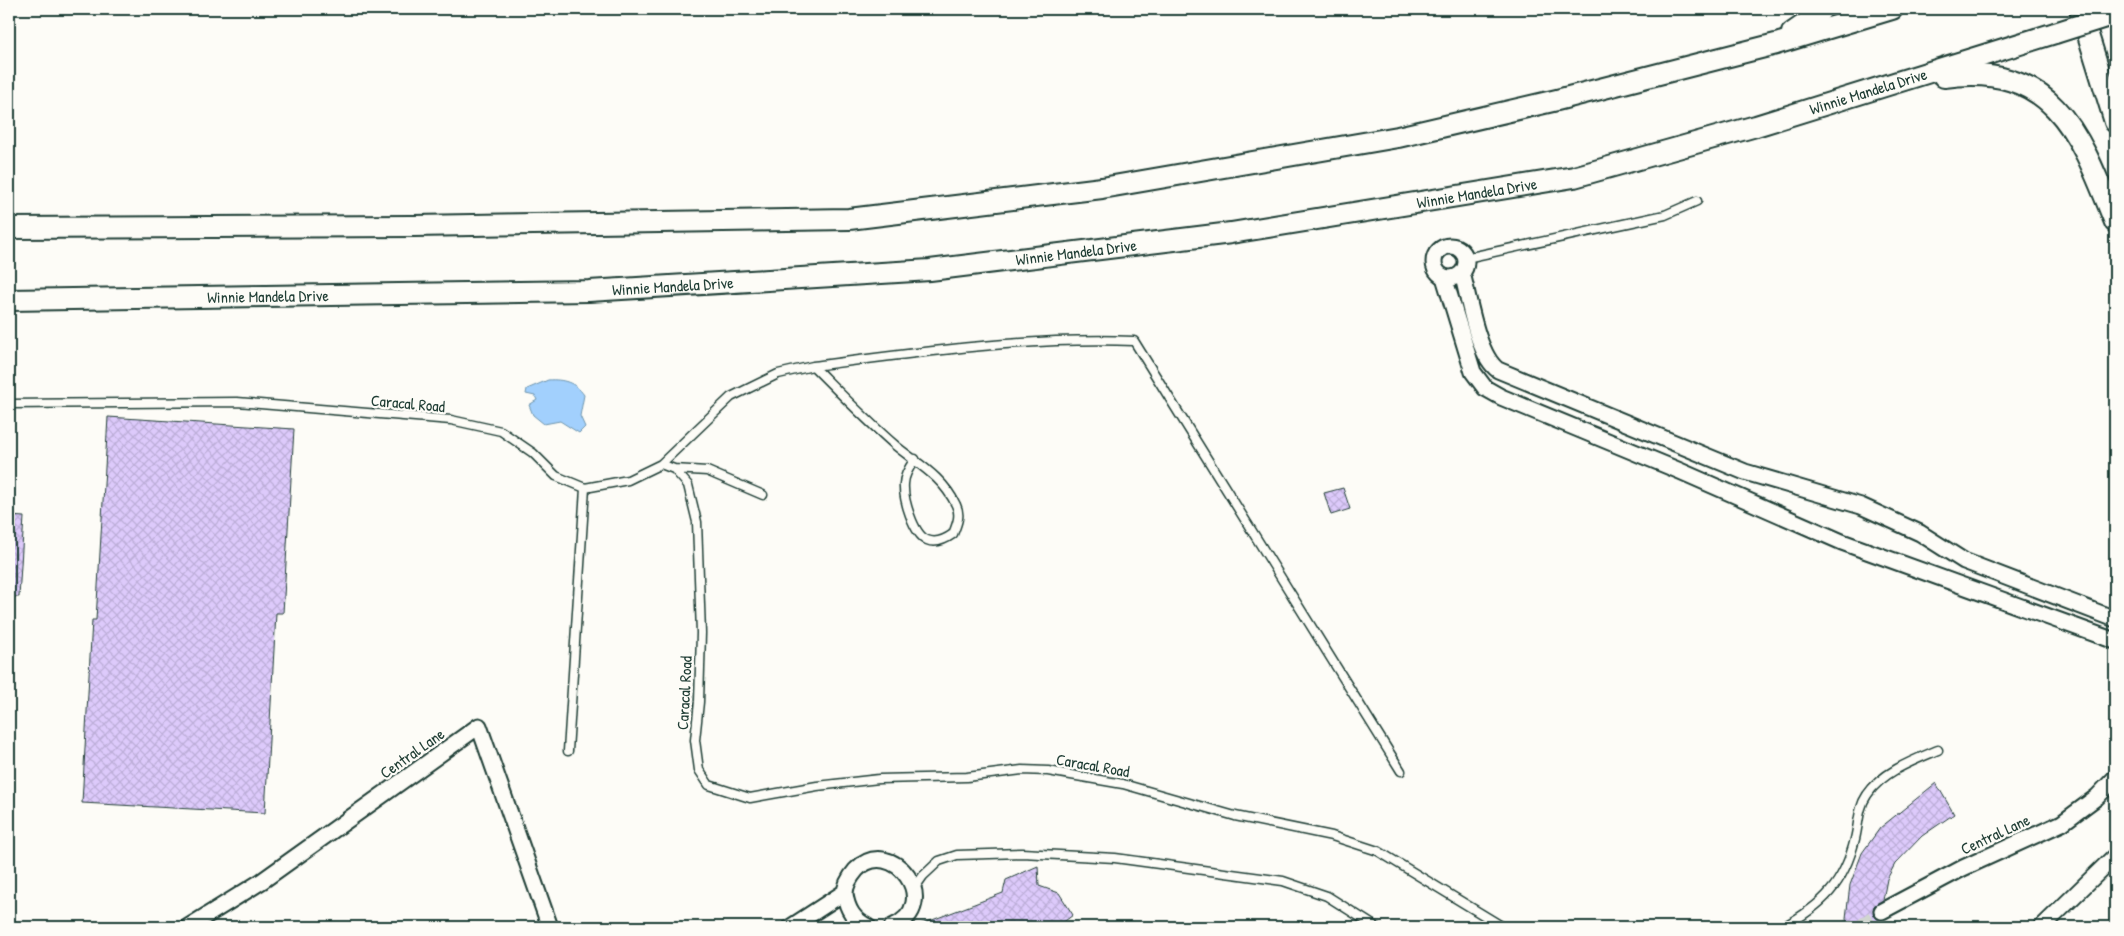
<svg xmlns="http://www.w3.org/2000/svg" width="2124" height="936" font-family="'Patrick Hand',sans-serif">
<defs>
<pattern id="building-cross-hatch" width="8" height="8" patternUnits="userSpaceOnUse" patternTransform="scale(1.25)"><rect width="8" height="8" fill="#ddcafb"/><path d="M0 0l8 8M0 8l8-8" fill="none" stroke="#bdaed8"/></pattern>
</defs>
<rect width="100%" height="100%" fill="#fdfcf7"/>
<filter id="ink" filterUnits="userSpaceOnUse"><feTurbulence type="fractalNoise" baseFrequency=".02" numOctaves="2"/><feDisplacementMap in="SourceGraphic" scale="10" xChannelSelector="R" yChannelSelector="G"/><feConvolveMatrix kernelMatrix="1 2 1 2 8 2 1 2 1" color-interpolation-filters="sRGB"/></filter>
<g filter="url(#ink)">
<path fill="#a2d0fd" stroke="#6e95ad" d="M548,380C563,379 575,382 584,395L580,416L585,427L579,433L560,421L544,424L533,415L529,405L537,400L535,396L526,394L527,389Z"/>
<path fill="url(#building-cross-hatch)" stroke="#1f3d34" d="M108,417L294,429L283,613H276L265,813L82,803L92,620H96Z
M1343,488L1350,509L1331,515L1324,493Z
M9,516L24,517L19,597H9Z
M1936,783L1954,814L1922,836L1895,864L1887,879L1883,900L1874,906L1873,910L1877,919L1882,920L1884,927H1847L1846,918L1850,885L1862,853L1880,828Z
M1038,866L1039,886L1059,893L1073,915L1057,927H914L1003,893L1006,880Z"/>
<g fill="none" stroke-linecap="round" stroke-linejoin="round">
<path stroke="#d1d6d0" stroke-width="15" stroke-dasharray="15 8" stroke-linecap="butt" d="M1861,927L1882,911"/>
<defs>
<path id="lane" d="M1466,258L1665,215L1697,201
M813,366C919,352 1027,337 1134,341L1401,771
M9,404L237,402L451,420L501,431L533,453L556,476L585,488L628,480L661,464L674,469L688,485L697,522L701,633L699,702L695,740L699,770L709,785L750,798L817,786L879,779L967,777L1022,770L1048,771L1123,784L1235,816L1332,836L1378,851L1503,927
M661,464L731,397L778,374L813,366C840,393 867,421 896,446C918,464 943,477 956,505C961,515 957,524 953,534C946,539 936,544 927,540C913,534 903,498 904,484C904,475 910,466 915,459
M674,469L707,471L763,495
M568,751L585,488
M914,889L923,876L939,861L957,855L1022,853L1115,858L1283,881L1327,896L1376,927
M1783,927C1823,905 1844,884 1855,839C1859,823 1858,808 1867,795C1882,772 1914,760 1938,750"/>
<path id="street" d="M1434 262a16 16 0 1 1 32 0a16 16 0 1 1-32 0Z
M1462,273C1469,298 1477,355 1498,370L1745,472L1861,506L1920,533L1964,561L2115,619
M1444,277L1473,372L1485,388L1501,397L1680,471L1842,542L2115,641
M1882,911L1963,868L2062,823L2097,797L2115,778
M188,927L262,881L479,726L550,927
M791,927L845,892
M868,927C854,920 847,910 845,894C845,885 850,877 856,870C892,833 945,905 892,927
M2042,927L2115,856"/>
<g id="secondary">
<path d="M2080,9L2115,122"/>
<path d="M1792,33L1815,17L1822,9"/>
<path d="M1944,77C2055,62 2080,135 2115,222"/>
<path d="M9,228L414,226L849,219L1102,188L1398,137L1557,100L1776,44L1892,9"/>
<path id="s1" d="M9,300L589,291L930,270L1231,233L1574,177L1756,126L2055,33"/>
</g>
</defs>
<use href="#lane" stroke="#1f3d34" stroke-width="11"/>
<use href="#street" stroke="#1f3d34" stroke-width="19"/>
<use href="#secondary" stroke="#1f3d34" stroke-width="24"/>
<use href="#lane" stroke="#fdfcf7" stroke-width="8"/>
<use href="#street" stroke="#fdfcf7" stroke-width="15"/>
<use href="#secondary" stroke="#fdfcf7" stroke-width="20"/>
<defs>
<path id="secondary-bridge" d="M2055,33L2115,14"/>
</defs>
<use href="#secondary-bridge" stroke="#1f3d34" stroke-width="24" stroke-linecap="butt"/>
<use href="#secondary-bridge" stroke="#fdfcf7" stroke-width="20"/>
</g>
</g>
<g text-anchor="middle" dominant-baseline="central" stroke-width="4.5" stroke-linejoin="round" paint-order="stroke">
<g font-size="16" fill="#1f3d34" stroke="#fdfcf7">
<text stroke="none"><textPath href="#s1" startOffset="1879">Winnie Mandela Drive</textPath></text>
<text stroke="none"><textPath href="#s1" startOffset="1474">Winnie Mandela Drive</textPath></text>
<text stroke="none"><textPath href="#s1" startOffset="1069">Winnie Mandela Drive</textPath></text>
<text stroke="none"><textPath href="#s1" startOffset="664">Winnie Mandela Drive</textPath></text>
<text stroke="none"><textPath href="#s1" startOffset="259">Winnie Mandela Drive</textPath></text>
<text transform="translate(408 403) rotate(5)">Caracal Road</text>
<text transform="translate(684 693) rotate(-87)">Caracal Road</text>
<text transform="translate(412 753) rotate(-35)">Central Lane</text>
<text transform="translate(1093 765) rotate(10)">Caracal Road</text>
<text transform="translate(1995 834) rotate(-25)">Central Lane</text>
</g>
</g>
<rect width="2124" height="936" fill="none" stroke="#fdfcf7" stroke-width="30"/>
<rect x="15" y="15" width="2094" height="906" fill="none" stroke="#1f3d34" stroke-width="2" filter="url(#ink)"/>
</svg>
